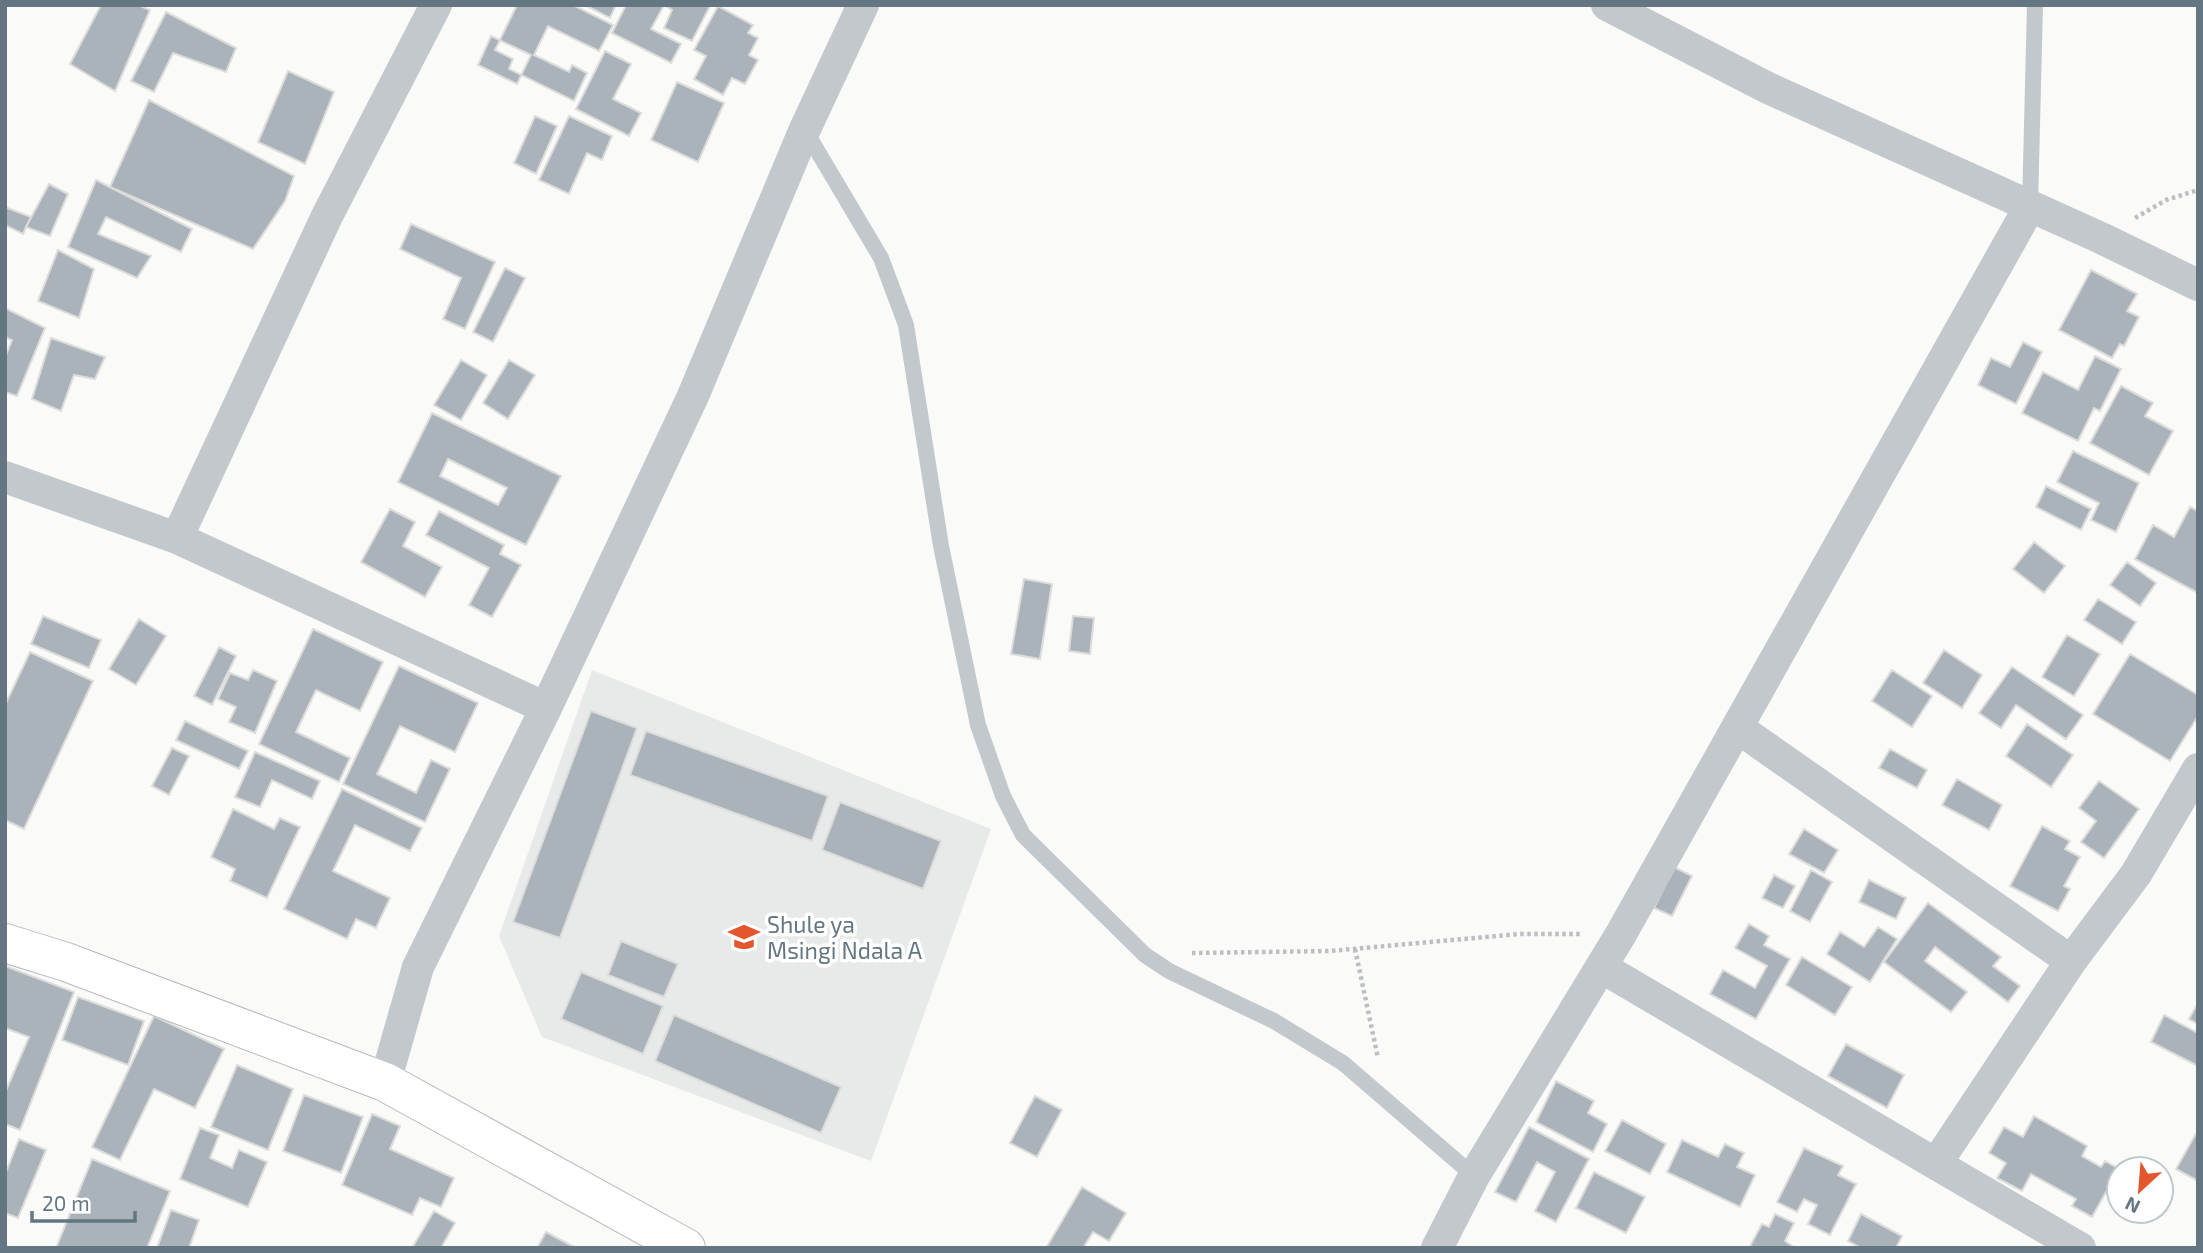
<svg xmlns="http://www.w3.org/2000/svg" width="2203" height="1253" font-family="'Exo 2',sans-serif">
<rect width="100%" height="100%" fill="#fafaf8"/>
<path fill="#e8e9e9" d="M592,670L991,829L871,1161L542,1037L499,936Z"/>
<path fill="#aab3b9" stroke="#dcdcda" stroke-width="2" fill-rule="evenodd" d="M101,5H138L150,10L115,91L70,64Z
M517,5H573L613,25L599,51L548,26L534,55L569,72L572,65L587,73L574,101L509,69L513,59L495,50Z
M585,5H616L610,18Z
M626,5H708L710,6L692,41L664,28L672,10L664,5L651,29L681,44L671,63L612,33Z
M718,6L753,25L748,33L758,38L749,55L758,60L745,84L732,78L723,95L694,79L706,56L694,50Z
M166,12L236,48L226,72L173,53L154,92L131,81Z
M491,36L531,55L517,84L478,65Z
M605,51L631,64L613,99L641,113L629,136L576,109Z
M288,71L334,92L305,164L258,142Z
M677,82L724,103L698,162L651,140Z
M149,100L294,176L285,201L253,249L110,187Z
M535,116L557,126L536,174L514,163Z
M569,116L612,136L602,160L587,153L569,194L539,180Z
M96,180L192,229L181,252L106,217L98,234L151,256L137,278L68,247Z
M49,184L68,194L50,236L26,227Z
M5,207L31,217L23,234L5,225Z
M411,224L495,262L465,329L443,319L461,278L400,249Z
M58,250L94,269L79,318L38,301Z
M505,268L525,278L493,342L473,332Z
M2091,270L2137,294L2127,311L2139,317L2124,346L2120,344L2112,358L2059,330Z
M5,308L45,328L17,396L5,392V358L12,340L5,337Z
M51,338L105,357L95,379L74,375L61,411L32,399Z
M2023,342L2042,352L2016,404L1978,385L1991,358L2010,367Z
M2095,356L2121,369L2100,411L2094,408L2078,441L2022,413L2043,372L2078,390Z
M461,360L487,375L461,420L434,405Z
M509,360L535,375L508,419L483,403Z
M2121,386L2153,403L2145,416L2173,431L2149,475L2090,443Z
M432,413L561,476L526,545L398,482ZM448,459L507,488L498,505L440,476Z
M2073,451L2139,483L2116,532L2091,520L2099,503L2057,482Z
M2046,486L2091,509L2081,530L2036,507Z
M2190,507L2198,511V593L2135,559L2153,525L2174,537Z
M390,509L415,522L403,546L442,567L425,597L361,562Z
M439,511L504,545L500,554L521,565L492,617L469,605L489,568L426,535Z
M2034,542L2065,566L2044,593L2013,569Z
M2127,562L2156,583L2140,606L2110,585Z
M1024,579L1052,584L1040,659L1011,654Z
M2098,599L2136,622L2122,644L2084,620Z
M43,616L101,640L89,668L31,644Z
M1073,616L1094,618L1090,654L1069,651Z
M139,619L166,636L136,685L109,669Z
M313,629L383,662L360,711L316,690L296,732L350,758L339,782L259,744Z
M2067,635L2100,654L2074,696L2042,677Z
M219,647L236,656L212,705L194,696Z
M1944,650L1982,675L1962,708L1923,683Z
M30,652L93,681L24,829L5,820V705Z
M2130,654L2198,695V716L2170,761L2093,714Z
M399,666L478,703L455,752L400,726L377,774L416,793L431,760L450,769L425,822L343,784Z
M2012,667L2083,715L2066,739L2016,705L2001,728L1979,713Z
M253,670L277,681L255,733L229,722L236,707L218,699L230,673L248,680Z
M1892,670L1932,696L1912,727L1872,701Z
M591,711L637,728L560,938L513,922Z
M185,721L248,751L239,769L176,740Z
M2027,724L2073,755L2051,787L2006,756Z
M646,731L828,796L812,841L630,775Z
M172,748L189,756L169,795L152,786Z
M1890,749L1927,770L1917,788L1879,768Z
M255,752L320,781L312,799L272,780L260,807L235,797Z
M1957,779L2002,805L1989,830L1942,805Z
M2099,781L2139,809L2104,858L2081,842L2096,821L2079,808Z
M342,789L422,828L410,851L355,825L333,871L390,898L376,928L356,919L347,939L284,909Z
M840,802L941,841L923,889L822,850Z
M233,809L274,829L280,818L300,827L267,898L230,881L235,869L211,857Z
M2042,826L2070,841L2065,849L2080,857L2064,886L2070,889L2058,911L2010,886Z
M1804,829L1838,850L1824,873L1789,854Z
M1674,867L1692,876L1672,916L1654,908Z
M1811,870L1832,882L1810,922L1790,911Z
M1774,875L1795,886L1783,908L1762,898Z
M1869,880L1906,898L1896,919L1859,902Z
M1928,903L2001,957L1993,966L2020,986L2008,1002L1935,947L1925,961L1967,992L1951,1012L1884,962Z
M1749,924L1769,936L1764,945L1790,959L1756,1019L1710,994L1723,970L1755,988L1767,966L1735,948Z
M1878,927L1897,939L1870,982L1827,954L1840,932L1864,947Z
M621,941L678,964L664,997L608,975Z
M1802,957L1852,987L1835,1015L1786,985Z
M5,966L74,992L20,1130L5,1124V1093L29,1037L5,1028Z
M581,972L663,1006L643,1054L561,1019Z
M78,997L144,1021L128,1065L62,1040Z
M2198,1003V1024L2189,1019Z
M674,1015L841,1087L821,1133L655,1061Z
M2164,1015L2198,1033V1066L2151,1042Z
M154,1016L224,1049L195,1108L154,1089L120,1160L92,1147Z
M1846,1044L1904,1075L1887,1108L1828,1076Z
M237,1065L293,1089L268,1150L211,1127Z
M1556,1081L1594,1101L1588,1113L1607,1124L1593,1152L1536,1122Z
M304,1095L363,1117L341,1173L283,1151Z
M1035,1096L1062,1110L1037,1157L1010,1143Z
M372,1114L400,1126L390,1149L454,1178L441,1207L420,1198L412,1215L342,1185Z
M2034,1116L2087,1146L2082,1156L2101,1167L2105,1161L2119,1169L2092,1217L2072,1206L2076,1199L2031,1174L2022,1191L1997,1178L2006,1163L1989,1153L2004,1127L2023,1137Z
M1622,1120L1666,1144L1650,1174L1605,1151Z
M1529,1127L1589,1159L1556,1222L1535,1211L1555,1172L1537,1162L1516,1202L1495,1192Z
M200,1128L219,1135L210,1158L232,1168L239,1150L267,1162L248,1207L180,1179Z
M2198,1130V1181L2176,1169Z
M19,1139L46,1150L18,1218L5,1213V1175Z
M1682,1140L1718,1157L1725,1144L1744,1153L1737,1167L1755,1175L1740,1207L1667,1172Z
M1804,1148L1843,1166L1838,1175L1856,1184L1830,1235L1808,1224L1817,1205L1804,1199L1797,1212L1777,1202Z
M92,1159L170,1191L147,1248H56Z
M1594,1172L1645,1197L1626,1233L1576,1208Z
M1082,1187L1126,1213L1109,1241L1093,1232L1083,1248H1046Z
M171,1210L199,1220L189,1248H157Z
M434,1211L455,1223L441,1248H412Z
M1775,1214L1794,1223L1785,1241L1795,1248H1749L1762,1224L1769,1227Z
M1861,1214L1902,1236L1896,1248H1861L1848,1241Z
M546,1232L576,1248H537Z"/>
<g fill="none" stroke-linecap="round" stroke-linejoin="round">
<defs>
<path id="secondary" d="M5,943L66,962L385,1082L686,1248"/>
</defs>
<use href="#secondary" stroke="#b3babf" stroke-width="40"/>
<path stroke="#bbbfc2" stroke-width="4.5" stroke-dasharray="3.5 3.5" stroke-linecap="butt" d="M2135,218L2166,200L2198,190
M1355,949L1378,1058
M1192,953L1330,951L1519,934H1582"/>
<path stroke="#c3c8cc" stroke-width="16" d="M805,130L881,258L906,325L941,546L978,725L1003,796L1023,835L1145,955L1169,971L1274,1021L1343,1063L1474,1176
M2030,206L2035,5"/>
<path stroke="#c3c8cc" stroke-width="32" d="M1607,5L1768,88L2101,238L2198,285
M5,477L177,538L546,708
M177,538L327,216L436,5
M1738,728L2071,961
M1601,967L1936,1164
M385,1082L418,967L546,708L693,396L805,129L863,5
M1437,1248L1474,1176L1621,934L2030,206
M2080,1248L1936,1164L2071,961L2136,874L2198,769"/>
<use href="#secondary" stroke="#fff" stroke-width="38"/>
</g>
<defs>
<symbol id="school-bare" viewBox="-9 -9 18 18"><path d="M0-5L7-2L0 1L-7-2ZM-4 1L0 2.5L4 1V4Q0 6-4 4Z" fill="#e4572e" stroke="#fff" stroke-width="2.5" paint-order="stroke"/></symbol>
</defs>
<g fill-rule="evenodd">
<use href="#school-bare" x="722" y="915" width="44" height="44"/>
</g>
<g text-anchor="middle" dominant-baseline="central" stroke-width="7" stroke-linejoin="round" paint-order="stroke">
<g font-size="23" fill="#657683" stroke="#fff" text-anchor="start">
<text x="767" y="924">Shule ya<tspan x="767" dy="26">Msingi Ndala A</tspan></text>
</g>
</g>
<rect width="2203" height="1253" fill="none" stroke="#657683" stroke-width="14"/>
<g transform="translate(2140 1190) rotate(206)"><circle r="33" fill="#ffffff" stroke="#c1c8cd" stroke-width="2"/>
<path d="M0-5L12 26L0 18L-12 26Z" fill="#e4572e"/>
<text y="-10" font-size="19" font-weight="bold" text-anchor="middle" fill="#657683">N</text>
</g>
<path d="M32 1211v10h103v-10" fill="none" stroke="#657683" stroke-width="3.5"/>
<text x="42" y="1211" font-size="21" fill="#657683" stroke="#ffffff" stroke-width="5" paint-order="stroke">20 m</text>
</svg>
